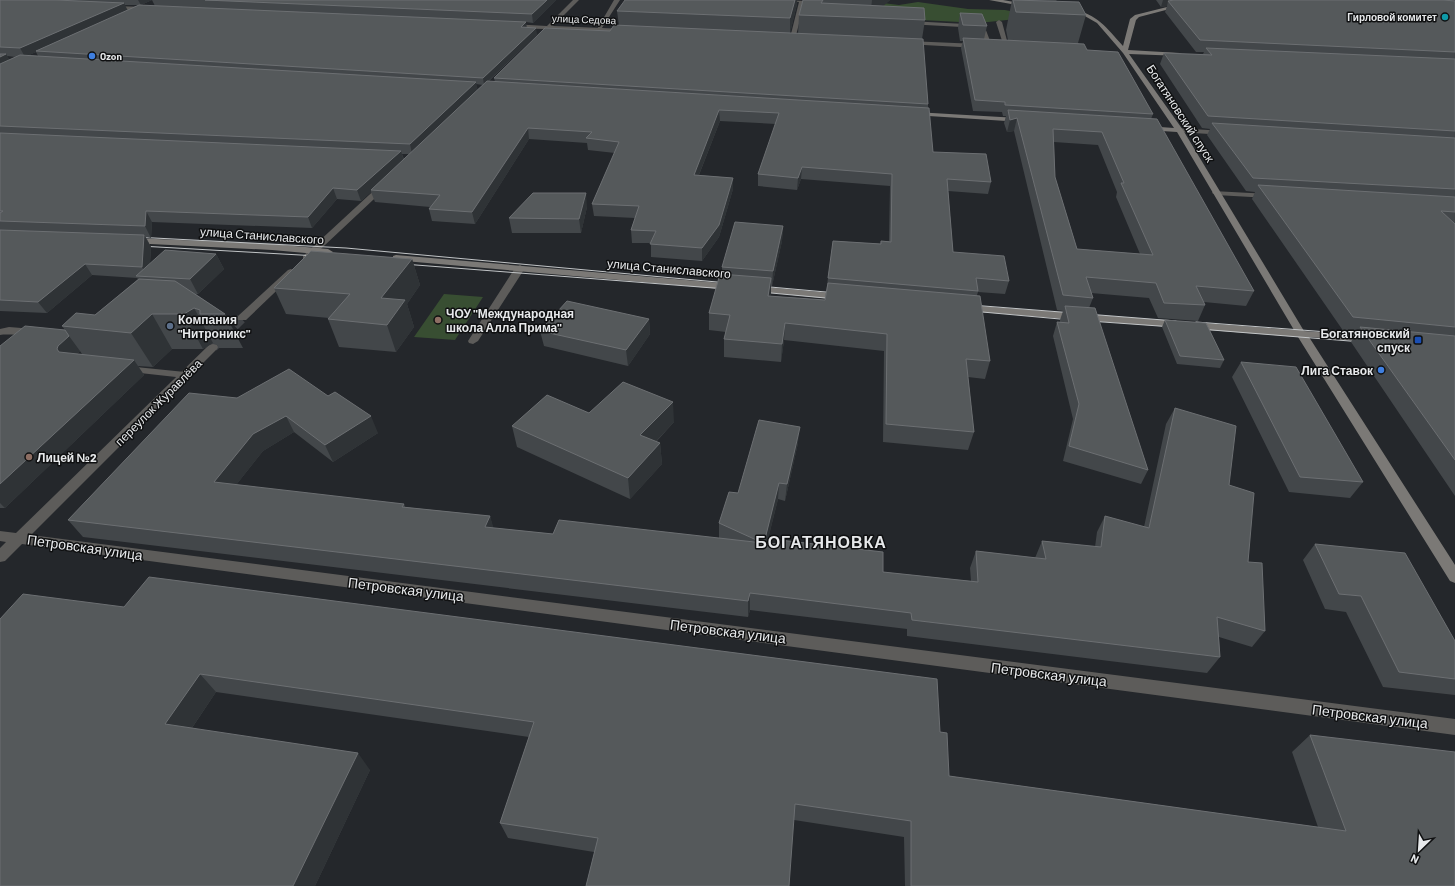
<svg xmlns="http://www.w3.org/2000/svg" width="1455" height="886" font-family="Barlow,sans-serif">
<rect width="100%" height="100%" fill="#24272b"/>
<path fill="#384e32" d="M859,0L899,5L918,2L968,9L1005,10L1020,13L1016,19L979,23L921,20Z
M444,294L483,297L455,340L414,337Z"/>
<g fill="none" stroke-linecap="round" stroke-linejoin="round">
<path stroke="#414448" stroke-width="10" stroke-dasharray="10 5" stroke-linecap="butt" d="M213,347L242,318"/>
<path fill="#5d5c5a" fill-rule="evenodd" d="M614,0H620L600,31H596Z
M780,0L805,1L795,39L790,38L799,2Z
M999,20L1002,22L1009,48L1004,47L996,22Z
M909,21L984,25L992,46L989,48L986,46L980,28L907,24Z
M520,265L525,268L478,341L473,344L469,343L468,341L515,268Z
M9,327L34,329L39,332C34,338 10,333 0,335V329Z
M126,366L185,372L190,375L185,378L122,371L121,369L122,367Z"/>
<path fill="#5d5c5a" fill-rule="evenodd" d="M573,0H579L553,26L626,29L629,31L626,33L550,29L545,33L542,31L544,29L511,28L508,26L511,24L547,26Z
M109,6L149,7L152,9L149,11L111,9Z
M908,41L978,44L981,46L978,48L906,44V42Z
M1176,128L1224,131L1228,133L1224,135L1179,132H1176Z
M382,183L389,185L309,260H303V256Z
M1213,191L1269,194L1273,196L1269,198L1216,195L1212,193Z
M291,269L296,272L294,274L246,320H238L237,318L238,316L288,270Z
M213,344L217,345L218,347L217,349L31,535L1455,719V735L22,544L5,561L0,562V548L6,542L0,541V531L16,533L209,345Z"/>
<path fill="#7b7976" fill-rule="evenodd" d="M989,0H1003L1030,5L1027,7Z
M1195,0H1204L1139,17L1136,20L1128,50L1180,53L1182,54V56L1129,54L1183,130L1304,331L1369,336L1374,339L1369,342L1309,337L1455,565V583L1450,581L1298,337L966,311L961,308L966,305L1294,330L1177,132L1146,130L1142,128L1146,126L1174,128L1123,53L1097,23L1083,15L1068,10L1071,8C1099,16 1105,26 1123,46L1130,19L1135,15Z
M915,112L1020,118L1024,120L1020,122L913,115V113Z
M133,238L272,244L328,249L333,252L328,255L272,250L130,243V239Z
M396,255L733,284L738,287L733,290L393,260V256Z
M755,286L842,294L847,297L842,300L752,291L750,289L752,287Z"/>
<path stroke="#c2c5c7" stroke-width="1" d="M135,237L346,248L728,283
M140,246L318,256
M403,264L726,289
M759,286L837,293
M760,292L836,299
M971,305L1176,321
M971,311L1071,320
M1089,321L1173,327
M1196,322L1367,335
M1199,329L1362,342"/>
</g>
<path fill="#43474a" fill-rule="evenodd" d="M0,0H556L533,23L526,22V27L537,34L488,82H495L494,78L610,31L619,26L617,11L797,4L790,33L798,34L799,15L803,0H890L883,6L925,20L922,39L928,104V107L933,152L991,182L988,194L948,191L953,252L1009,281L1005,294L978,292L977,295L990,361L985,379L968,377L974,432L968,450L883,442L884,351L784,340L781,362L724,357V339L726,332L709,330V313L722,274V267L783,226L782,241L772,286H771L770,296L825,300L833,241L880,244L881,241H889L890,186L801,179L797,190L758,186V174L776,124L720,121L699,175L733,178V189L719,237L702,261L651,257V243H632L631,230L635,218L594,216L592,204L615,153L588,150L587,143L529,139L475,224L432,221L429,209L430,207L375,202L371,192L361,201L337,199L312,228L152,222L151,238L146,237L151,247L150,264L216,254L224,269L198,294H196L225,314L243,348H219L216,344L213,343L203,349H172L153,367L138,366L144,375L5,508H0V346L65,330L62,326L95,315L138,279L137,278L92,275L47,313L0,311ZM152,0L155,6L141,5ZM125,5H139L127,11ZM36,52L38,56L29,55ZM7,56L16,57L9,60ZM476,84L483,85L477,90ZM402,154H409L404,159ZM80,351L82,354H77Z
M1012,0H1057L1056,1L1086,15L1078,43L1087,50L1153,114L1151,119L1254,291L1246,306L1204,302L1205,305L1198,321L1158,318L1149,298L1091,293L1093,298L1089,308L1148,470L1141,484L1063,461L1073,419L1053,336L1057,322H1060V320L1063,311L1057,310L1014,131L1007,132L1004,123L1006,116H1003L1002,112L973,111L961,48L963,41H960L958,28L960,13L987,26L984,39L1008,40L1006,30ZM1054,142L1098,145L1117,192L1116,197L1140,254L1077,249L1055,177Z
M1156,0H1455V496L1351,342L1356,333L1344,332L1252,199L1255,192L1246,191L1207,135L1210,129L1202,128L1160,64L1164,53L1203,54L1204,52H1196L1165,12L1167,6L1161,7Z
M587,207L581,233H512L509,218Z
M412,259L420,285L407,304L414,327L396,352L339,347L328,319L329,318L286,314L274,288Z
M649,319L650,334L628,366L544,346L540,331Z
M1165,320L1224,360L1220,368L1177,364L1162,327Z
M1241,362L1363,482L1350,498L1289,492L1232,377Z
M237,398L378,433L333,462L294,432L263,451L236,485L404,504L405,507L490,516L493,528L553,534L719,538V523L738,493L798,443L785,501L778,499L767,543L883,572L971,581L970,568L976,551L1035,558L1042,541L1095,547L1097,532L1105,516L1144,527L1166,424L1175,408L1229,485L1265,631L1252,647L1219,637L1220,657L1207,673L907,636V629L750,610L748,617L83,537L68,520Z
M589,413L674,422L656,442L660,443L662,464L630,499L517,447L512,426Z
M1315,544L1455,641V695L1383,687L1346,612L1325,609L1303,560Z
M0,619L940,732L949,776L1318,827L1292,752L1310,735L1455,886H905L904,837L794,820L594,852L508,838L500,823L529,737L216,692L192,728L370,770L315,886Z"/>
<path fill="#2f3336" d="M138,0H152L141,5Z
M547,0H556L533,23L532,14Z
M795,0H797V4L790,34V18Z
M872,0H890L870,18Z
M1163,0H1193L1168,1L1167,6L1161,7Z
M124,3L128,11L36,51V52L25,57L20,48Z
M526,22L527,29L521,27Z
M536,28L537,34L484,85L483,78Z
M6,54L12,63L0,68V57Z
M476,82L478,91L412,154L410,144Z
M719,110L720,121L694,187V175Z
M1017,118L1014,131L1007,132L1010,120Z
M528,128L529,139L475,224L472,212Z
M401,151L404,161L371,190V192L361,201L357,190Z
M802,167L801,179L797,190L798,178Z
M733,178V189L719,237L702,261V248Z
M333,188L337,199L312,228L308,217Z
M586,193L587,207L581,233L579,219Z
M146,211L152,222L151,238L145,226Z
M783,226L782,241L772,286L773,271Z
M144,235L151,247L149,277H148L142,267Z
M216,254L224,269L198,294L190,279Z
M412,259L420,285L407,304L414,327L396,352L387,325L381,298Z
M85,264L92,275L47,313L38,302Z
M771,278V295L767,313L768,296Z
M194,308L213,343L203,349L184,314Z
M152,314L172,349L153,367L131,333Z
M649,319L650,334L628,366L626,350Z
M785,323L784,340L781,362L782,344Z
M69,336L80,351L69,361L68,365L57,349L58,346Z
M134,360L144,375L5,508L0,503V484Z
M673,402L674,422L642,456L640,435Z
M286,416L294,432L263,451L225,499L214,482L253,434Z
M371,416L378,433L333,462L325,445Z
M800,427L798,443L785,501L787,484Z
M660,443L662,464L630,499L628,478Z
M779,483L778,499L763,559L764,543Z
M490,516L495,533L485,527Z
M750,593V610L748,617V601Z
M200,674L216,692L183,741L165,724Z
M358,753L370,770L315,886H293Z"/>
<path fill="#55595b" stroke="#6c6f72" fill-rule="evenodd" d="M0,0H56L124,3L20,48L0,47Z
M205,0H547L532,14Z
M625,0H795L790,18L617,11Z
M803,0H823L821,3L924,8L925,20L799,15Z
M1013,0L1079,2L1086,15L1016,12Z
M1174,0H1443L1455,1V52L1200,40L1168,1Z
M139,5L526,22L521,27L536,28L483,78L36,51Z
M960,13L982,14L987,26L963,25Z
M614,25L923,39L928,104L494,78L545,28L610,31Z
M963,38L1084,44L1087,50L1118,52L1153,114L1005,105V102L975,100Z
M1206,48L1455,59V131L1208,116L1164,53L1212,55Z
M0,54H6L0,57Z
M20,55L476,82L410,144L0,126V64Z
M487,81L929,108L933,152L986,154L991,182L947,179L953,252L1004,256L1009,281L976,278L978,291L828,278L833,241L881,244V241L891,242L892,174L802,167L798,178L758,174L779,113L719,110L694,175L733,178L719,225L702,248L650,244L656,231L631,230L639,206L592,204L619,142L586,138L592,132L528,128L472,212L429,209L440,195L371,190Z
M1008,110L1157,119L1254,291L1196,286L1205,305L1164,303L1156,283L1086,277L1093,298L1063,295L1017,118L1010,120ZM1053,129L1102,132L1124,183H1121L1153,255L1077,249L1055,177Z
M1212,123L1455,138V189L1253,178Z
M0,133L401,151L357,190L333,188L308,217L146,211L145,226L0,221V213L3,211H0Z
M1258,185L1455,197V212L1441,211L1455,224V327L1353,317Z
M533,193H586L579,219L509,218Z
M735,222L783,226L773,271L722,267Z
M0,230L144,235L142,267L85,264L38,302L0,300Z
M165,250L216,254L190,279L136,276Z
M311,251L412,259L381,298L405,300L387,325L328,319L350,294L274,288Z
M720,274L771,278L768,296L825,300L828,283L980,296L990,361L966,359L974,432L886,424L887,334L785,323L782,344L724,339L730,315L709,313Z
M139,279L175,281L225,314H200V310L194,308L184,314H152L131,333L62,326L76,313L95,315Z
M567,301L649,319L626,350L540,331Z
M1065,306L1095,308L1148,470L1069,446L1079,404L1057,322L1069,323Z
M1165,320L1206,323L1224,360L1180,356Z
M25,326L65,330L69,336L58,346L57,349L59,352L134,360L0,484V346Z
M1360,327L1455,336V460Z
M1241,362L1296,367L1363,482L1300,477Z
M289,369L328,396L335,392L371,416L325,445L286,416L253,434L214,482L404,504L402,507L490,516L485,527L553,534L559,520L763,543L719,523L729,492L738,493L759,420L800,427L787,484L779,483L764,543L779,544L780,540L883,552V572L978,582L976,551L1046,559L1042,541L1101,547L1105,516L1149,528L1175,408L1236,426L1229,485L1254,493L1248,562L1262,563L1265,631L1217,617L1220,657L912,620L911,613L750,593L748,601L68,520L189,393L237,398Z
M623,382L673,402L640,435L660,443L628,478L512,426L547,395L589,413Z
M1315,544L1405,553L1455,641V679L1399,672L1361,596L1339,594Z
M149,577L937,679L940,732L947,733L949,776L1346,831L1310,735L1455,752V886H911V821L795,804L789,886H586L598,838L500,823L534,722L200,674L165,724L358,753L293,886H0V619L23,594L124,607Z"/>
<circle fill="#0f9aa8" stroke="#0f1011" stroke-width="1.5" cx="1445" cy="17" r="4"/>
<g fill="#3f7fe0" stroke="#0f1011" stroke-width="1.5">
<circle cx="92" cy="56" r="4"/>
<circle cx="1381" cy="370" r="4"/>
</g>
<g fill="#8d6e63" stroke="#0f1011" stroke-width="1.5">
<circle cx="438" cy="320" r="4"/>
<circle cx="29" cy="457" r="4"/>
</g>
<circle fill="#5c6f8a" stroke="#0f1011" stroke-width="1.5" cx="170" cy="326" r="4"/>
<rect fill="#1a4fb4" stroke="#0f1011" stroke-width="1.5" x="1414" y="336" width="8" height="8" rx="2"/>
<g text-anchor="middle" dominant-baseline="central" stroke-width="3" stroke-linejoin="round" paint-order="stroke">
<g font-size="10" font-weight="bold" fill="#e7e9eb" stroke="#0f1011" text-anchor="end">
<text x="1437" y="17">Гирловой комитет</text>
<text x="100" y="56" text-anchor="start">Ozon</text>
</g>
<g font-size="10" fill="#e7e9eb" stroke="#0f1011">
<text transform="translate(584 19) rotate(2)">улица Седова</text>
</g>
<g font-size="12" fill="#e7e9eb" stroke="#0f1011">
<text transform="translate(1181 113) rotate(57)">Богатяновский спуск</text>
<text transform="translate(262 235) rotate(4)">улица Станиславского</text>
<text transform="translate(669 268) rotate(5)">улица Станиславского</text>
<text transform="translate(158 402) rotate(-45)">переулок Журавлёва</text>
</g>
<g font-size="12" font-weight="bold" fill="#e7e9eb" stroke="#0f1011" text-anchor="start">
<text x="446" y="313">ЧОУ "Международная<tspan x="446" dy="14">школа Алла Прима"</tspan></text>
<text x="178" y="319">Компания<tspan x="178" dy="14">"Нитроникс"</tspan></text>
<text x="1410" y="333" text-anchor="end">Богатяновский<tspan x="1410" dy="14">спуск</tspan></text>
<text x="1373" y="370" text-anchor="end">Лига Ставок</text>
<text x="37" y="457">Лицей №2</text>
</g>
<g font-size="14" fill="#e7e9eb" stroke="#0f1011">
<text transform="translate(85 547) rotate(8)">Петровская улица</text>
<text transform="translate(406 589) rotate(7)">Петровская улица</text>
<text transform="translate(728 631) rotate(7)">Петровская улица</text>
<text transform="translate(1049 674) rotate(7)">Петровская улица</text>
<text transform="translate(1370 716) rotate(7)">Петровская улица</text>
</g>
<g font-size="16" font-weight="bold" letter-spacing="1" fill="#e7e9eb" stroke="#0f1011">
<text x="821" y="541">БОГАТЯНОВКА</text>
</g>
</g>
<g transform="translate(1419 850) rotate(205)" stroke="#0f1011" stroke-width="3" paint-order="stroke">
<path d="M0-3L7 15L0 10L-7 15Z" fill="#e7e9eb"/>
<text y="-6" font-size="11" font-weight="bold" text-anchor="middle" fill="#e7e9eb">N</text>
</g>
</svg>
